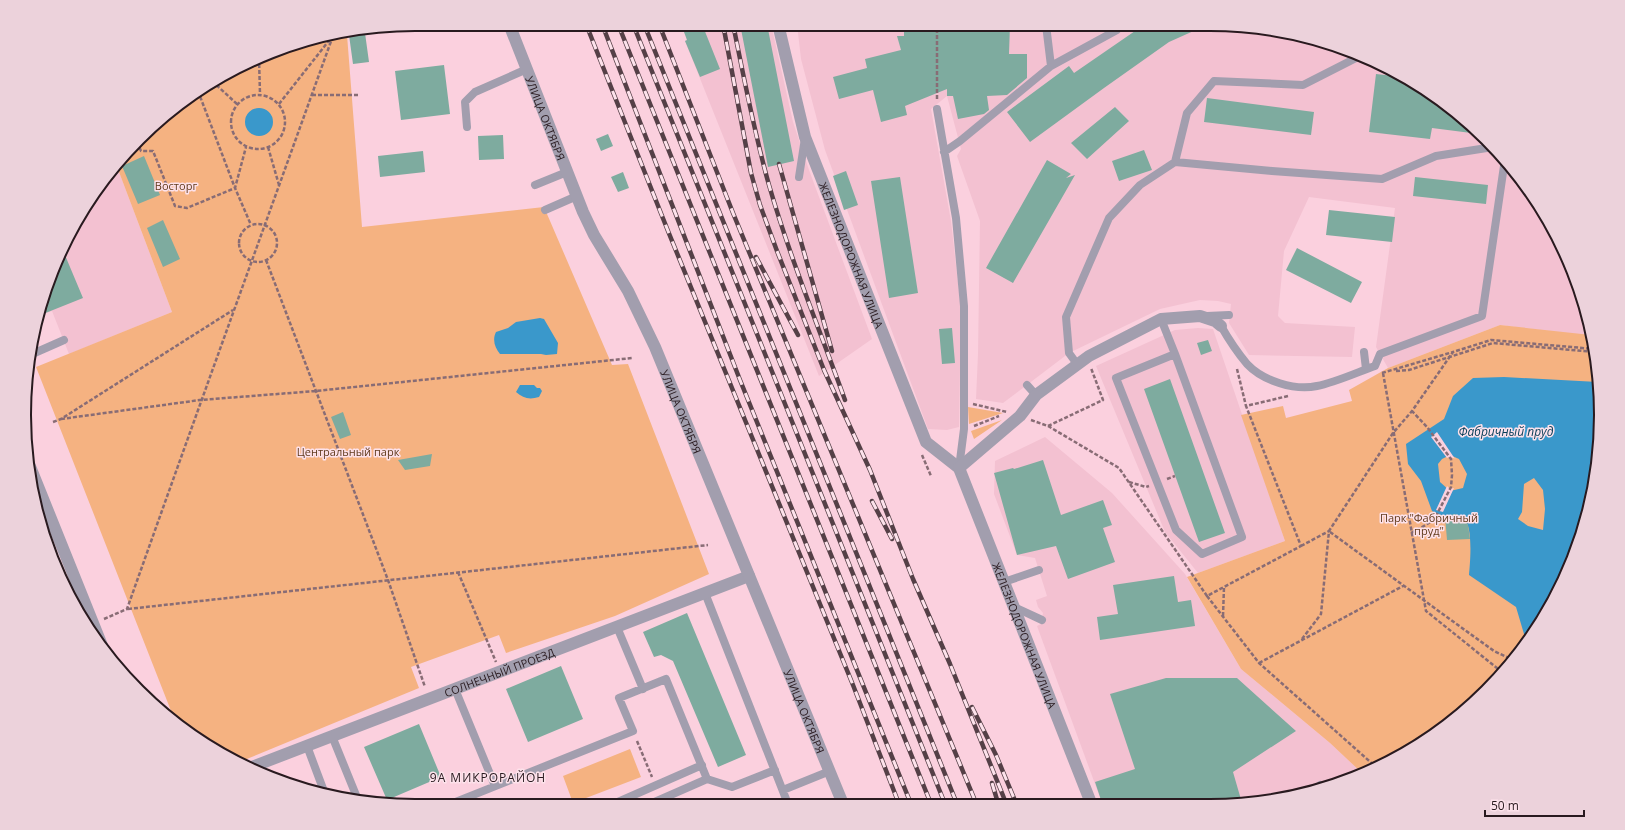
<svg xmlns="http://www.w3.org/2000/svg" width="1625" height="830" font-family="'Open Sans',sans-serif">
<rect width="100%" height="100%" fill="#fbd0de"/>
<path fill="#f3c1d1" d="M681,24H771L793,122L809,170L872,339L819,376L685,41L687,39Z
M797,24L1235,25L1311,37L1383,64L1448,105L1504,157L1549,219L1580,289L1591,336L1500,325L1388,368L1376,347L1395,208L1309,197L1284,251L1278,316L1285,323L1355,327L1352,357L1249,355L1229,323L1231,304L1218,301L1200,300L1160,309L1069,353L1003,403L976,399L978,354L980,221L957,156L961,149L947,96L931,109L951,221L961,310L959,427L947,430L928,429L825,150L801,59Z
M116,164L172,312L69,354L52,311L41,315L40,311L54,266L76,219Z
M1198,328L1213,329L1285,541L1198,573L1165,532L1096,366L1175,330Z
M1045,437L1112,493L1185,574L1241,669L1330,743L1363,774L1359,776L1261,803H1102L1037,626L1041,624L1043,613L1038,607L1036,600L1047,596L1035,558L1017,555L994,494L995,461Z"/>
<path fill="#f5b281" d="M415,24H453L347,35L362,227L544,207L612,365L628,364L709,574L615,616L506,653L499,635L411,667L419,688L237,763L198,740L175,721L36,367L172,312L116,164L121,157L177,105L220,76L289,45L339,31Z
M1500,325L1591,335L1598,364L1600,440L1588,516L1561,588L1520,653L1448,725L1363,774L1330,743L1241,669L1187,577L1285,541L1241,415L1283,406L1286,418L1352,401L1349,390L1388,368Z
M968,407L1003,413L969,424Z
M1002,420L974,439L971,431Z
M630,749L641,777L573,803L563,776Z"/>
<path fill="#3a98cb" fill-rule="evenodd" d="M245 122a14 14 0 1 1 28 0a14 14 0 1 1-28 0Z
M540,318L544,319L558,343L557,354L546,355L541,354H500C495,348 492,340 496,332L508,328L516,322Z
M1504,377L1598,382L1600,440L1588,516L1561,588L1529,639L1524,634L1516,607L1469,575C1470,563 1474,523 1462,517C1455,513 1451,517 1444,516C1440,515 1436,513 1432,511L1421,481L1408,464L1406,444L1444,419L1453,396L1473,378ZM1450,455L1459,459L1467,474L1463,488L1450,491L1440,482L1438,464L1442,459ZM1534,478L1543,490L1545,509L1543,530L1528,526L1518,519L1522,512L1524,484Z
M520,385H534L537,388H540L542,391L539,397C529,400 523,398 516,392Z"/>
<path fill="#fbd0de" d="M1437,432L1455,459H1456L1450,457L1447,458L1431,437Z
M1447,486L1450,489L1454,488L1443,512L1436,510Z"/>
<path fill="#7eab9f" d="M681,24H702L720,69L700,77L685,41L687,40Z
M740,24H767L794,161L768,167Z
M904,24L1010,25L1009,54H1027V78L1007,95L987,96L989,110L984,114L958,119L953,96H947V89L905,106L907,115L881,122L873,90L839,99L833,77L867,68L865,59L901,50L897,36H904Z
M1133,25H1207L1169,42L1104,88L1030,142L1007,112L1069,66L1074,73L1135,31Z
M365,33L369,62L353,64L349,35Z
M444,65L450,114L401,120L395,71Z
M1376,74L1403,77L1448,105L1479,134L1432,128L1430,139L1369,132Z
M1207,98L1314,112L1311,135L1204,122Z
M1115,107L1129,121L1087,159L1071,143Z
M608,134L613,146L601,151L596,139Z
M503,135L504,159L479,160L478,136Z
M1144,150L1152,170L1119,181L1112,161Z
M423,151L425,172L380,177L378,156Z
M144,156L160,195L138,204L122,166Z
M1047,160L1071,174L1066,178L1075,175L1013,283L986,268Z
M846,171L858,205L844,210L833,176Z
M623,172L629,188L618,192L611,177Z
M900,177L918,293L889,298L871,181Z
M1415,177L1488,185L1486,204L1413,196Z
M1329,210L1395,217L1392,242L1326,235Z
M163,220L180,259L163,267L147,228Z
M62,248L83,298L38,316L54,266Z
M1297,248L1362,282L1351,303L1286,270Z
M952,328L955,363L942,364L939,329Z
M1208,340L1212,351L1201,355L1197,343Z
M1170,379L1225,533L1199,542L1144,389Z
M343,412L351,435L340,439L331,417Z
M432,454L430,466L405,470L398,460Z
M1043,460L1061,515L1103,500L1112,525L1103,528L1115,562L1068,579L1056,546L1017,555L994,473L1013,468L1014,469Z
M1455,514L1464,518L1468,525L1470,539L1447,540L1445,516Z
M1174,576L1178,602L1191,600L1195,626L1100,640L1097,617L1118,614L1113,585Z
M687,613L746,755L718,767L673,661L661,655L654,657L643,632Z
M561,666L583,719L528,742L506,689Z
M1166,678H1237L1296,731L1233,772L1242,803H1102L1095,782L1135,769L1110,694Z
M419,724L441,777L387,800L364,747Z"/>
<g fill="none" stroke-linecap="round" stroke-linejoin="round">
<path stroke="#886c75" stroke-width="2.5" stroke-dasharray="4 2" stroke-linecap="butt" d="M259,58L260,94
M212,81L237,104
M198,91L235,188L251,225
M231 122a27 27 0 1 1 54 0a27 27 0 1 1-54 0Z
M312,95H360
M937,99V25
M279,104L331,38
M137,142L141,151H153L175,206L187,208L235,188L246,147
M268,147L279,185
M239 243a19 19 0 1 1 38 0a19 19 0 1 1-38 0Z
M266,260L388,580L425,687
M1237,369L1246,406
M1396,371L1409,370L1493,343L1595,352
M1382,373L1453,352
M1383,373L1426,611L1502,672
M1288,396L1246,406L1301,546L1207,596L1259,663L1376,767
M973,404L1007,412
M61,419L200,400L316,391L632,358
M1031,420L1048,426L1119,468L1207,596
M53,422L61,419L233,310
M974,426L999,416
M1048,426L1103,400L1091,368
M922,455L931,476
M1167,479L1175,476
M1129,482L1146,487L1149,486
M1330,532L1462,628L1494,651L1513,660
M1411,533L1426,525L1435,518L1451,487L1452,475L1451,459L1427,427L1412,411
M1301,546L1329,531
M458,572L496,662
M128,609L708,545
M1223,616L1224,587
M104,619L127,609C195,417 265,225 334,33
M1302,639L1321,614L1329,531L1393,433L1412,411L1453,352L1491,340L1594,349
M1259,663L1403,586
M637,741L652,777"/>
<path stroke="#a29eae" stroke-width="8" d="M1046,25L1051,66
M937,109L956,218L964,306V429L959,468
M467,127L465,102L475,92L527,69
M944,152L960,141L1051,66L1117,30L1120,25
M1175,162L1272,171L1382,179L1436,156L1493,147
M799,177L805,138
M535,185L567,172
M545,210L577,196
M1207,316L1229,315
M1161,319L1175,354L1116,378L1176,530L1202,554L1242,537L1175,354
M1221,326C1229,340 1237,352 1247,364C1263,381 1295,391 1317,386C1334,383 1358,372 1375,366L1380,354L1482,316L1505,159
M1364,352L1366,369
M30,355L64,340
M1077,364L1069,353L1066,317L1109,218L1140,185L1175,162L1187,113L1214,81L1303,85L1360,56
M1027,385L1036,395
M1004,582L1039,570
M705,593L788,804
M71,598L81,594
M1014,607L1042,620
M617,627L643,689
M455,689L495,786
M332,736L358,800
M307,746L325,794
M1320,785L1321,787
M783,790L830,771
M650,804L707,779
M448,805L633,731L619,698L666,679L707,779L732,787L775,770
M611,805L702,765"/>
<g stroke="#a29eae" stroke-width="12">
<path id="s1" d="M778,24L805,137L926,442L959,468L1091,803"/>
<path d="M959,468L1020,416L1036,395L1089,356L1161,319L1200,316L1215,321L1221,326"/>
<path id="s2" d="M249,768L749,576"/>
</g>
<g stroke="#a29eae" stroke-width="12">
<path id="s3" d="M509,24L583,212L594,235L628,291L655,347L843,804"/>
<path d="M27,459L105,653"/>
</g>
<defs>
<path id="rail" d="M586,24L668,231L853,685L899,804
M602,24L740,380L911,804
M618,24L931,804
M633,24L945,804
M644,24L957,804
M659,24L733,213L976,803
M723,24L751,173L760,205L777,251L824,370L870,470L913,579L950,664L1006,803
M733,24C744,78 754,132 769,185C790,258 819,328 845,400
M779,164L832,351
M756,257L798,335
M872,501L892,539
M972,707L996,755L1016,803
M992,783L998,803"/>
</defs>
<use href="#rail" stroke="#554047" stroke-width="4.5"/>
<use href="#rail" stroke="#fde2eb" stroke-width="3" stroke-dasharray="9" stroke-linecap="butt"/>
</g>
<g text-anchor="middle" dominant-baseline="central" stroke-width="3" stroke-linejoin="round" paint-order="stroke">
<g font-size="11" fill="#291a1f" stroke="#fde2eb">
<text stroke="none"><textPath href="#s3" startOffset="101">УЛИЦА ОКТЯБРЯ</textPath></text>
<text stroke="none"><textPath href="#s1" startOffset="243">ЖЕЛЕЗНОДОРОЖНАЯ УЛИЦА</textPath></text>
<text stroke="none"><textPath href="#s3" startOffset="425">УЛИЦА ОКТЯБРЯ</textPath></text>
<text stroke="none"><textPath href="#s1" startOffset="666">ЖЕЛЕЗНОДОРОЖНАЯ УЛИЦА</textPath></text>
<text stroke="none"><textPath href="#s2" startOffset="268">СОЛНЕЧНЫЙ ПРОЕЗД</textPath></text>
<text stroke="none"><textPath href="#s3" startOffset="749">УЛИЦА ОКТЯБРЯ</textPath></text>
</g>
<g font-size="11" fill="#613a1c" stroke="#fde2eb">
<text x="176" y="185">Восторг</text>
<text x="348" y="451">Центральный парк</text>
<text x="1429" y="517">Парк "Фабричный<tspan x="1429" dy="13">пруд"</tspan></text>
</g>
<g font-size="12" font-style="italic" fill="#083e59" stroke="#fde2eb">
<text x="1506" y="431">Фабричный пруд</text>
</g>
<g font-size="12" letter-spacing="1" fill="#291a1f" stroke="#fde2eb">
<text x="488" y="777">9А МИКРОРАЙОН</text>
</g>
</g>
<path d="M0 0H1625V830H0ZM415 31H1210A384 384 0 0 1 1594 415V415A384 384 0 0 1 1210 799H415A384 384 0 0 1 31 415V415A384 384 0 0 1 415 31Z" fill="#ecd2db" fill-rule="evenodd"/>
<path fill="none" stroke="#291a1f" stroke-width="2" d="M415 31H1210A384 384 0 0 1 1594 415V415A384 384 0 0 1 1210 799H415A384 384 0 0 1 31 415V415A384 384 0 0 1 415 31Z"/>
<path d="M1485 810v6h99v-6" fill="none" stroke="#291a1f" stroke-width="2"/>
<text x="1491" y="810" font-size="12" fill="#291a1f" stroke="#fde2eb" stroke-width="3" paint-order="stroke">50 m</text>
</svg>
